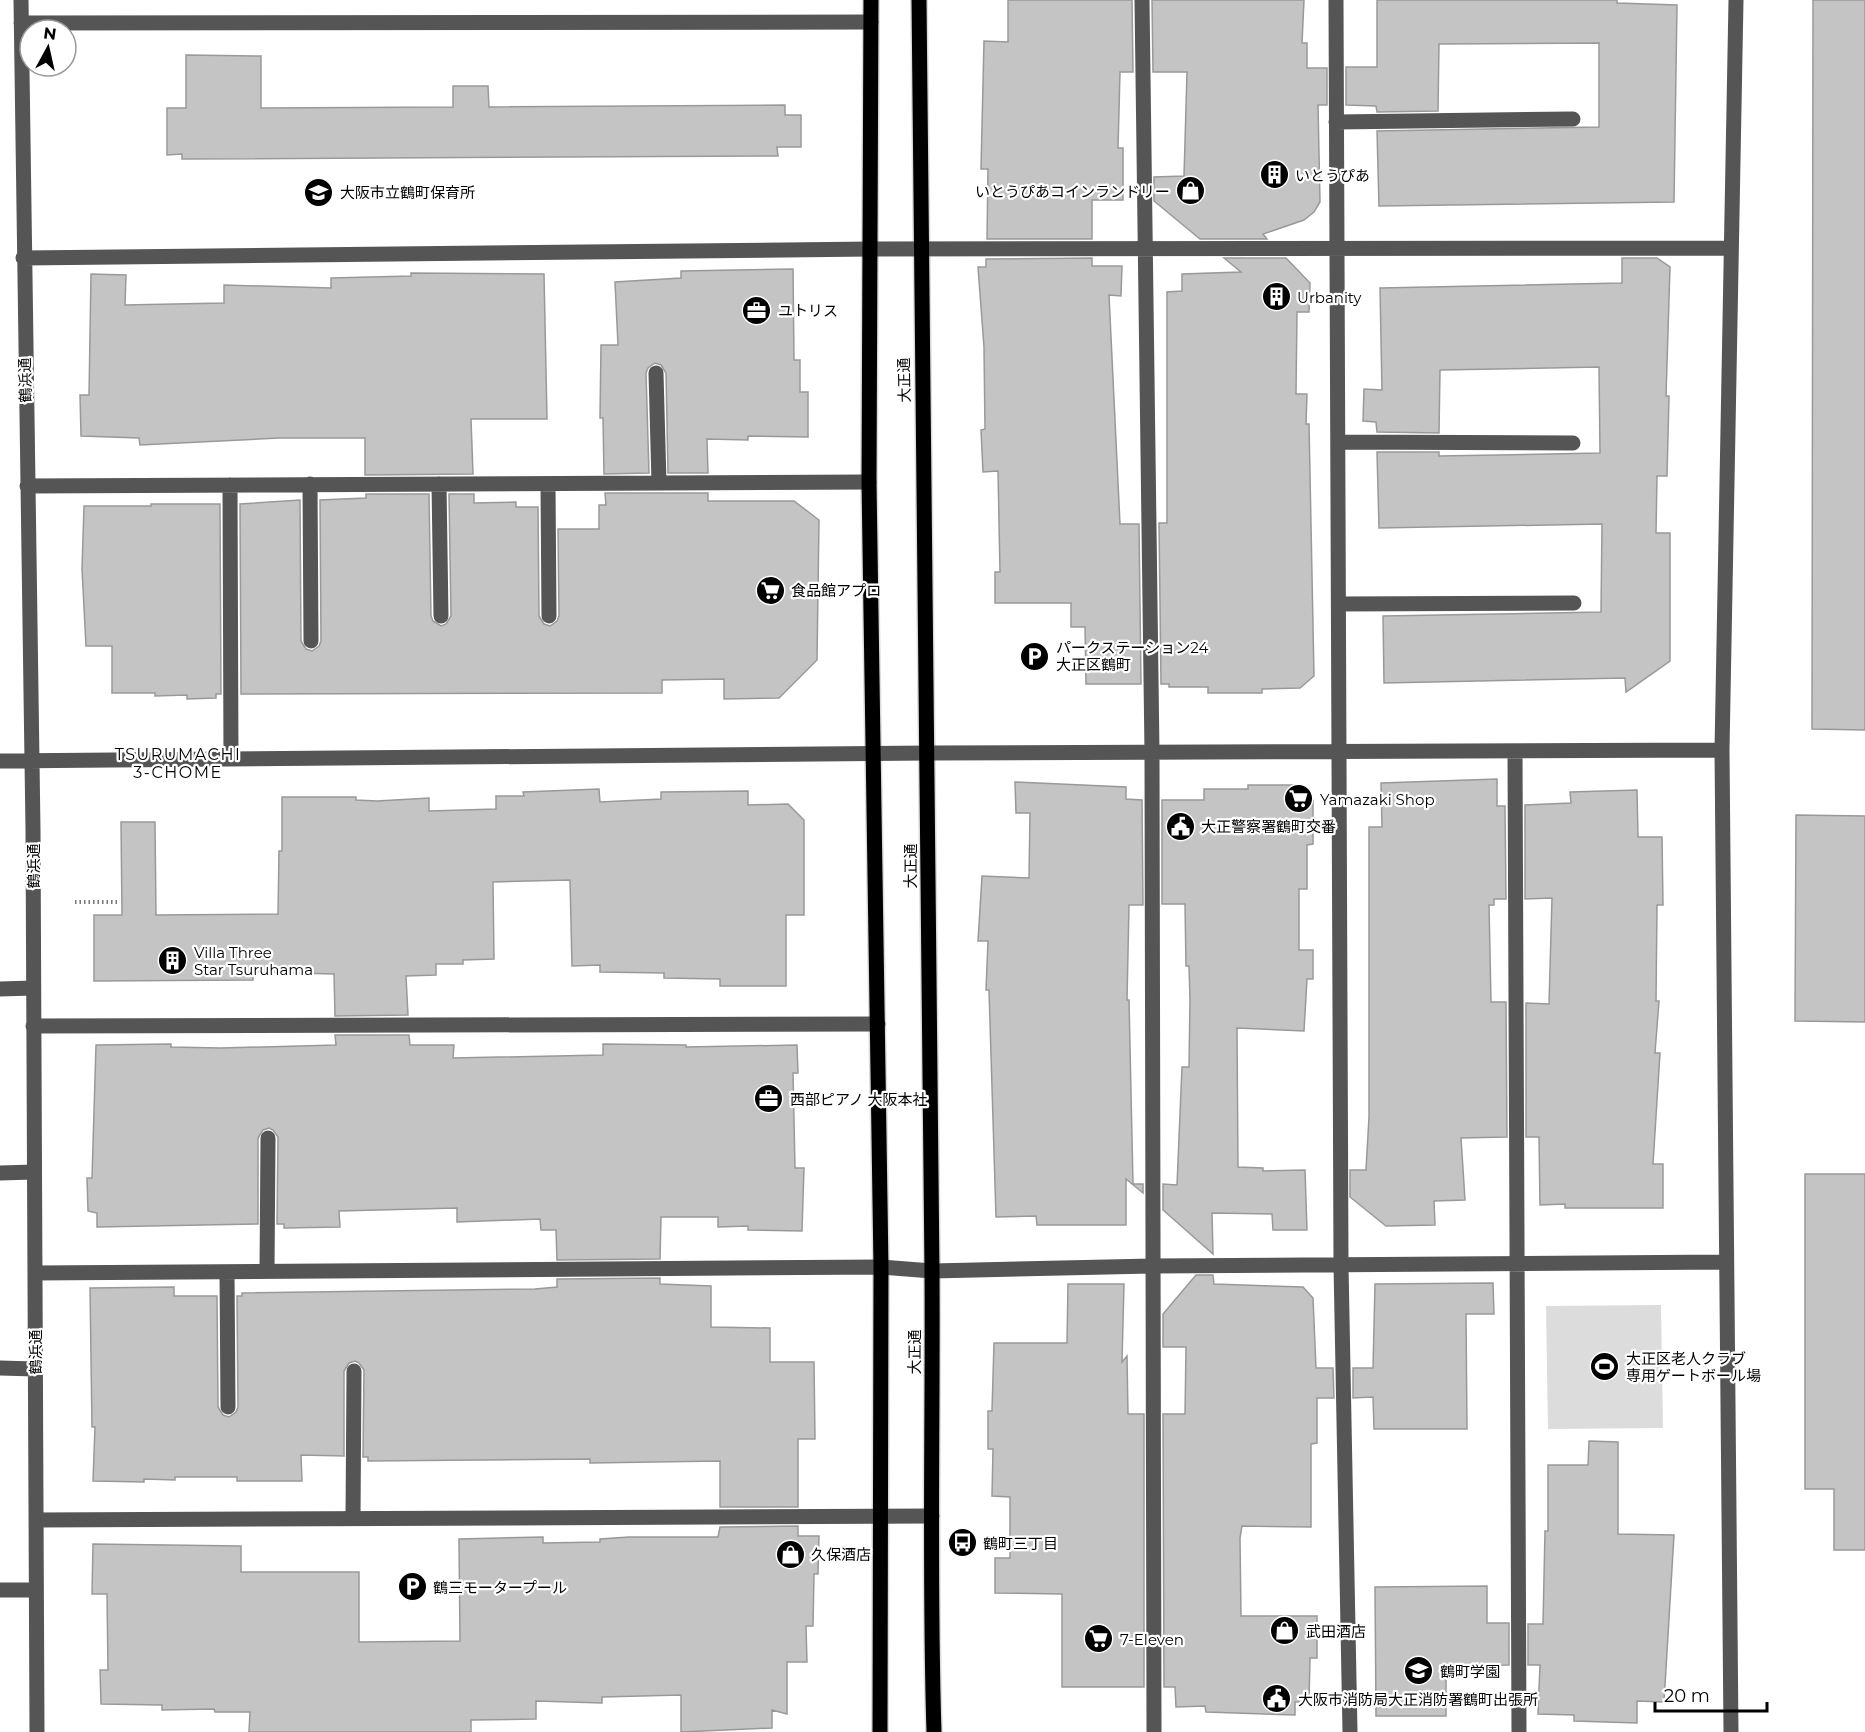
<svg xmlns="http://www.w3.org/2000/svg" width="1865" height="1732" font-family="Montserrat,'Noto Sans JP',sans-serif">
<rect width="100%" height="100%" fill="#fff"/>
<path fill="#dcdcdc" d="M1661,1305L1663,1428L1548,1429L1546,1306Z"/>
<path fill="#c4c4c4" stroke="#999" stroke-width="1.5" d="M1008,0H1132L1133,72H1120L1118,148H1123V200H1092V239H987L988,169H981L984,41L1008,42Z
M1152,0H1304L1302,43H1307V68H1327V105H1318L1320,202L1314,212L1304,220L1263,234L1267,239H1200L1154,201V177L1184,176L1187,72H1153Z
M1377,0H1617V3L1677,5L1674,202L1379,206L1377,131L1599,127V43L1439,44L1438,111L1377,112L1376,106L1346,105V67H1377Z
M1813,0H1865V730L1812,729Z
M186,55L261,56V108L453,107V86H488L489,107L785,105V115H801V147H777L778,156L182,159V154L167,155V108H186Z
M1092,258V266H1122L1121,296L1109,295L1120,524H1139L1141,684H1086L1085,627H1071V603H995V572H1000L998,471L983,472L981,430L985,429L984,347L978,267H986V259Z
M1224,258H1286L1310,283L1309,312H1297L1296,394H1307L1306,424H1309L1314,676L1300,688L1262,689V693H1208V687H1169V684H1161L1159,523H1167V292L1182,291V274L1241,272Z
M1622,258H1657L1670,267L1666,396H1669L1667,476H1657L1656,533H1670V661L1626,692L1625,678L1384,683L1383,616L1601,612L1602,524L1379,528L1377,452H1439V456L1600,453L1599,367L1440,370L1439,433L1377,432L1376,422L1363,421L1364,389L1382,390L1380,288L1622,283Z
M793,269L794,360H800V392H808V437L748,436V440L707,439L708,473H668L666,373L661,365L655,363L648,368L646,373L649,473L604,474L603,418H600L601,345H618L615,282L681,278V271Z
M411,273L544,274L547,419H471L473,474L365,475V438H279L140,445L139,438L81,436L80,395H89L91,274L126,275L125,305L224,303V285L331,288V278L411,276Z
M605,493H708V501H794L819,520L817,660L779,698L724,699V679L662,680V693L241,694L240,504L300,500L301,641L306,649L312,651L319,646L321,641L320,500L366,498V494H429L431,616L433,621L441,626L446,624L451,616L449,494H474V503L516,502V507H538L539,616L544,624L550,626L557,621L559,616L558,529H599V505H606Z
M151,504H220L221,694H216V698L187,699V695L155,696V693H112V646H86L82,569L84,506H151Z
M1497,779V806H1505L1506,899H1494V905H1489L1491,1002H1506L1507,1137L1461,1138L1465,1200L1434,1201L1435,1225L1386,1226L1350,1197V1170H1366L1369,1117V827H1382L1381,783Z
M1015,782L1126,787V799L1142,800L1143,905H1129L1127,1000H1129L1133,1184H1143V1193L1126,1179V1225H1037L1036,1216L996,1217L989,990H986L988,941H978L980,909L982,876L1029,878L1030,813H1016Z
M1248,785H1297L1313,800V844L1307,845V889H1299V950H1313V979H1307L1304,1031L1237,1028L1238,1167L1263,1168V1171L1305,1170L1307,1230H1273L1272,1214L1212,1213L1213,1254L1163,1210V1184L1177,1185L1182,1067H1189L1190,999L1189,966H1186L1185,904H1162V800H1204V789H1248Z
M599,789L600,802L661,799V792L748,791V805L788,804L804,820V915H786V986H720V979L664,978V973L600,972V965L572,966L570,880L493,882L494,959L463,960V964H436V975L406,976L408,1015L335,1016L334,974L253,972V980L94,981V915H122L121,822H155L156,915L278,914L279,851H282V797H356V800L377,801L429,798V811L496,809V796H524L523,792Z
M1637,790L1638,837H1662L1663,905H1657L1656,1001H1659L1655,1053H1660L1653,1164H1663V1208H1565V1204L1540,1205L1539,1137H1526V1003L1549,1004L1552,898L1525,899V805L1571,803L1570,792Z
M1796,815L1865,816V1022L1795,1021Z
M335,1035H409L410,1045H454L453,1058L603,1055V1044L686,1045V1047L797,1045L798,1073H793L795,1168H804L802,1231L748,1230V1226L718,1227V1217H661L660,1259L557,1260L556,1230H541L540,1219L457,1222V1208L339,1211L340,1227L284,1228V1224H277L278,1137L273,1130L269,1128L263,1130L258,1138V1224L97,1227V1213L88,1211L87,1178H92L96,1045L171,1044V1047L221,1048L336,1045Z
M1805,1174H1865V1550H1834V1489H1805Z
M1196,1275H1213L1214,1284L1303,1287L1313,1298L1316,1368H1333L1334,1398H1317V1443L1311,1444V1527L1242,1526L1240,1538L1241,1616H1317V1658H1310L1309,1702H1295V1715L1206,1712L1205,1706L1176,1707L1175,1687H1164L1163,1414H1185L1186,1347H1163V1314Z
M660,1278V1284L711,1286V1327L770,1328V1362H814L815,1439H798V1507H720V1461L590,1463V1459L368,1461V1457H363L364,1370L359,1363L355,1361L349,1363L344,1371V1456L301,1455L302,1481H237V1477H175V1480L144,1479V1482L93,1481L95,1427H92L90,1288L174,1287V1296H217L218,1407L223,1415L229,1417L236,1412L238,1407L237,1296H242V1293L535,1289L557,1287V1279Z
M1493,1283L1494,1314H1466L1467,1429H1374L1373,1397L1353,1398V1368H1373L1375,1284Z
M1068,1284H1124L1122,1362L1127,1356L1128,1414H1144V1687H1062V1594L995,1593V1558H1010V1497L992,1496L993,1449H988V1411H992L994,1343H1067Z
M1589,1441L1618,1442V1534L1674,1535L1664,1702L1637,1701V1723L1574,1721V1715L1538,1714L1540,1665H1528V1624H1543L1545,1531H1548V1465H1588Z
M798,1526V1536H819L818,1574H814L813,1626H806L807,1662H787V1714L772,1710V1728L681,1732V1695L602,1697V1703L536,1701V1719L471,1720V1732H249L250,1712H215L214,1709L162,1710V1705L101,1704L100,1670H108L107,1594H92L93,1544L241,1546V1572H359V1642L460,1641L459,1539L543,1537V1543L600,1542V1539L629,1537H718L720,1527Z
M1487,1586V1623H1509V1665L1446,1666V1716H1376L1375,1587Z"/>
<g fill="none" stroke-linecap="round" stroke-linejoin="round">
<defs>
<path id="major" d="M871,0L869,482L881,1267L880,1732
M919,0C923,424 928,847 932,1271C933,1425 929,1578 934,1732"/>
</defs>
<use href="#major" stroke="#dbdbdb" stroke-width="18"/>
<path stroke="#777" stroke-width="4" stroke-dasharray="1.5 3" stroke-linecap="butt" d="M75,902H120"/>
<path stroke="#555" stroke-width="15" d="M21,0L33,830L37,1732
M1142,0L1152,753L1154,1732
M1336,0L1341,1265L1350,1732
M21,23L871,22
M1336,122L1573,119
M23,258L872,249L1731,248
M656,373L659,483
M1338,442L1573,443
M310,484L311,641
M439,484L441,616
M548,484L549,616
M230,485L231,759
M27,486L869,482
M1339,604L1574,603
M1515,752L1519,1732
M0,761L929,753L1722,750
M0,989L33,988
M33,1026L878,1024
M0,1173L34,1172
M267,1271L268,1138
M227,1272L228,1407
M35,1273L881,1267L932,1271L1152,1266L1726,1262
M0,1368L35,1369
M353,1518L354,1371
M36,1520L932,1516
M0,1590H36
M1731,1732L1722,750L1736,0"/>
<use href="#major" stroke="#000" stroke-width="15"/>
</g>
<defs>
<symbol id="building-disc" viewBox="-11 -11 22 22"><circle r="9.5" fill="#000" stroke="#fff"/><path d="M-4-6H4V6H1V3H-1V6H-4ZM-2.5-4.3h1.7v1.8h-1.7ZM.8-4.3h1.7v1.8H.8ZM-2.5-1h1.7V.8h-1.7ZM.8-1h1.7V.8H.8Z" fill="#fff"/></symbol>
<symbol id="shop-disc" viewBox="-11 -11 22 22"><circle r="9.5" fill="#000" stroke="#fff"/><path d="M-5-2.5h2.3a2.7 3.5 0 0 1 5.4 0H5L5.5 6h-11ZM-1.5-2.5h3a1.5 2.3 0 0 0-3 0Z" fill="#fff"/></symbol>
<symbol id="school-disc" viewBox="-11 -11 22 22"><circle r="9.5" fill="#000" stroke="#fff"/><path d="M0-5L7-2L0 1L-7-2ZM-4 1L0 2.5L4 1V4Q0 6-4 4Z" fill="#fff"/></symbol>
<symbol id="office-disc" viewBox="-11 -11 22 22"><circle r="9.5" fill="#000" stroke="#fff"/><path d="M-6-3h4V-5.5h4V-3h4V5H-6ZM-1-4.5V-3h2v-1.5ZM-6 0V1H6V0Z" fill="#fff"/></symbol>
<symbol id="supermarket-disc" viewBox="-11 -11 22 22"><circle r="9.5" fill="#000" stroke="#fff"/><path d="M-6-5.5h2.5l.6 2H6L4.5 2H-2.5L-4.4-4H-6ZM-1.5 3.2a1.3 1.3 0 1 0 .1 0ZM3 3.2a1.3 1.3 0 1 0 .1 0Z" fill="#fff"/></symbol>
<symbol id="parking-disc" viewBox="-11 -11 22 22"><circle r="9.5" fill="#000" stroke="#fff"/><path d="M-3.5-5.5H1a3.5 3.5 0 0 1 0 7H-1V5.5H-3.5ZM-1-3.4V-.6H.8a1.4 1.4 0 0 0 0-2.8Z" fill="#fff"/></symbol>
<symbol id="civic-disc" viewBox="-11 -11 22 22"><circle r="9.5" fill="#000" stroke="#fff"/><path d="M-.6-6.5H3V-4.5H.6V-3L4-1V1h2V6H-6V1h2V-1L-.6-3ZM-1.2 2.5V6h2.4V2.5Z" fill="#fff"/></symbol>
<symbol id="stadium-disc" viewBox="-11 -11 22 22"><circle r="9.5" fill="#000" stroke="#fff"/><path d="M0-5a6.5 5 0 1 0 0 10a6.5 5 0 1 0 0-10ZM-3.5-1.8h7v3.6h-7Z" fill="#fff"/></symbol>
<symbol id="bus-disc" viewBox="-11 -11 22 22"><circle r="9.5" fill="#000" stroke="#fff"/><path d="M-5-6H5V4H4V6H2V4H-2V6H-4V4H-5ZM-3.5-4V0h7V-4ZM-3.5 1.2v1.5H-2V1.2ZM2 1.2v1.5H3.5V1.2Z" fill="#fff"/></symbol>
</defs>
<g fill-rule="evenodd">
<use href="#building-disc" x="1258" y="158" width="33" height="33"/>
<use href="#shop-disc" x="1174" y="174" width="33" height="33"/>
<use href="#school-disc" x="302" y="176" width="33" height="33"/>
<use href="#building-disc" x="1260" y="280" width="33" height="33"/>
<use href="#office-disc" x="740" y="294" width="33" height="33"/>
<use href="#supermarket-disc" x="754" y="574" width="33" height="33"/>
<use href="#parking-disc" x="1018" y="640" width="33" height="33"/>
<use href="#supermarket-disc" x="1282" y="782" width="33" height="33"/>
<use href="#civic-disc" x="1164" y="810" width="33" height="33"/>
<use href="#building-disc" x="156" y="944" width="33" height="33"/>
<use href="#office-disc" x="752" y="1082" width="33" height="33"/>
<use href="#stadium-disc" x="1588" y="1350" width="33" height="33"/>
<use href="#bus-disc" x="946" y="1526" width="33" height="33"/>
<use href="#shop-disc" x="774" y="1538" width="33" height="33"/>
<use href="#parking-disc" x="396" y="1570" width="33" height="33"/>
<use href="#shop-disc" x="1268" y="1614" width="33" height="33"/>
<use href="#supermarket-disc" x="1082" y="1622" width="33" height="33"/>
<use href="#school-disc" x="1402" y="1654" width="33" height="33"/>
<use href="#civic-disc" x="1260" y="1682" width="33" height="33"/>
</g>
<g text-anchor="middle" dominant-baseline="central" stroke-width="4.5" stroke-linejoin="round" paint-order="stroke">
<g font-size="15" fill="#000" stroke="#fff" text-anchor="start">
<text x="1295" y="175">いとうぴあ</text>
<text x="1170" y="191" text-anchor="end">いとうぴあコインランドリー</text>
<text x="340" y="192">大阪市立鶴町保育所</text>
<text x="1297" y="297">Urbanity</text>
<text x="778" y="310">ユトリス</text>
<text x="791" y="590">食品館アプロ</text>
<text x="1056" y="647">パークステーション24<tspan x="1056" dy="17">大正区鶴町</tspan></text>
<text x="1320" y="799">Yamazaki Shop</text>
<text x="1201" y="826">大正警察署鶴町交番</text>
<text x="194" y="952">Villa Three<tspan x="194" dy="17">Star Tsuruhama</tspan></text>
<text x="790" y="1099">西部ピアノ 大阪本社</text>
<text x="1626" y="1358">大正区老人クラブ<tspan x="1626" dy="17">専用ゲートボール場</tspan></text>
<text x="983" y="1543">鶴町三丁目</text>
<text x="811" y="1554">久保酒店</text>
<text x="433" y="1587">鶴三モータープール</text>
<text x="1306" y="1631">武田酒店</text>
<text x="1120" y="1639">7-Eleven</text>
<text x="1440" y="1671">鶴町学園</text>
<text x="1298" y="1699">大阪市消防局大正消防署鶴町出張所</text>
</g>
<g font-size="15" fill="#000" stroke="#fff">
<text transform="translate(25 380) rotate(-91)">鶴浜通</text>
<text transform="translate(904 380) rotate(-91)">大正通</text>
<text transform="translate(33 866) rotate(-90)">鶴浜通</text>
<text transform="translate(910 866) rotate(-90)">大正通</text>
<text transform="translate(35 1352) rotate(-90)">鶴浜通</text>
<text transform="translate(914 1352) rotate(-90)">大正通</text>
</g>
<g font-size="16" letter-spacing="1.5" fill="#000" stroke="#fff">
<text x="178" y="754">TSURUMACHI<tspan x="178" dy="18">3-CHOME</tspan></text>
</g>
</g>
<g transform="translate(48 48) rotate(8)"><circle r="28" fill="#ffffff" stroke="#999999" stroke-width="1.5"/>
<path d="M0-4.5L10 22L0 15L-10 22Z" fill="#000000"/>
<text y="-9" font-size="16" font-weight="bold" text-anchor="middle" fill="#000000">N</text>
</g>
<path d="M1655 1702v9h112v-9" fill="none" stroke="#000000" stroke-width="3"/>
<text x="1664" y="1702" font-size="18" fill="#000000" stroke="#ffffff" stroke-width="4.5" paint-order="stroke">20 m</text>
</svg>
